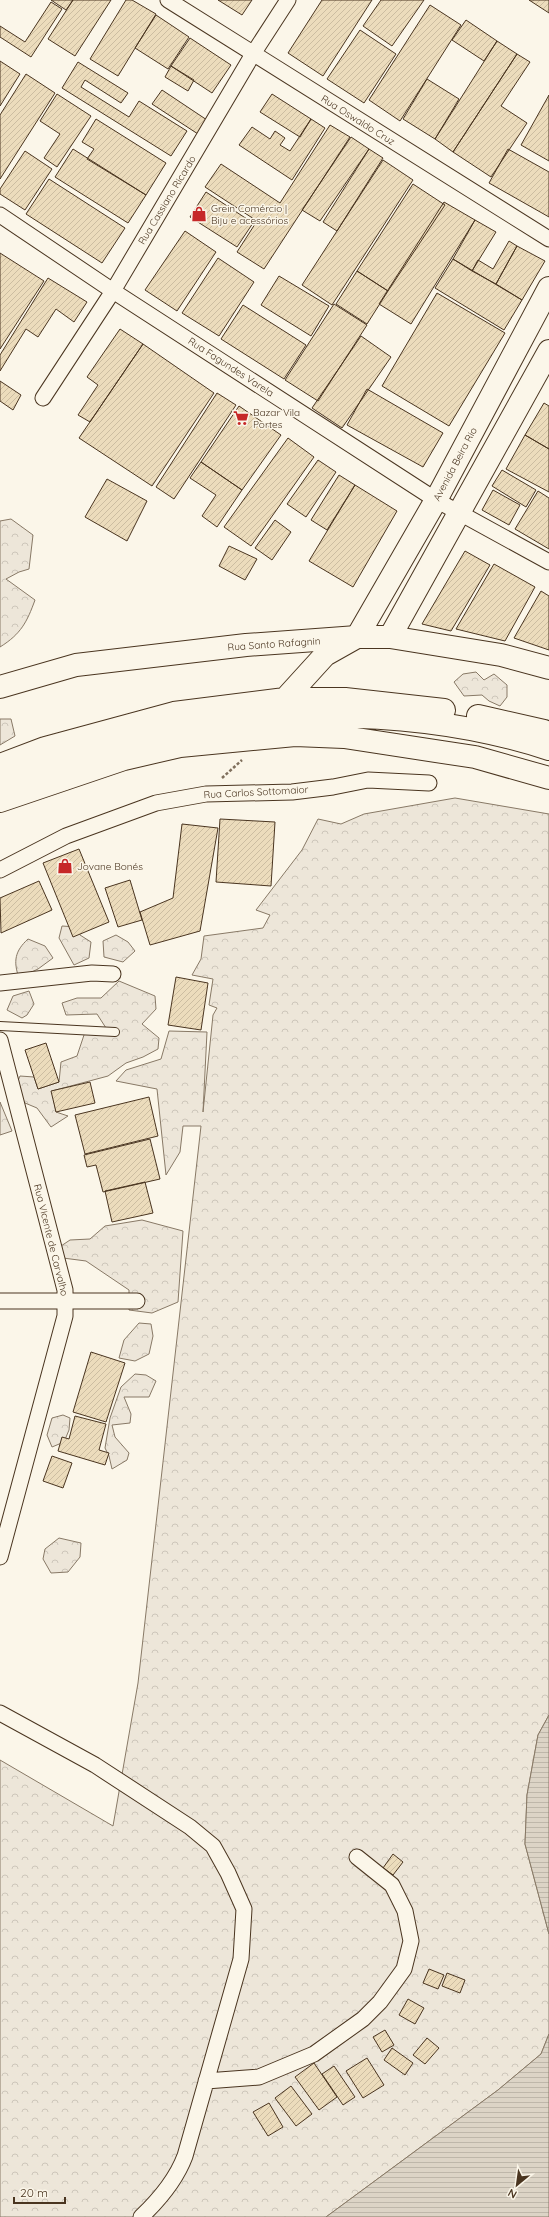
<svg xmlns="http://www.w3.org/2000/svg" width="549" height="2217" font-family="Quicksand,sans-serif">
<defs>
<pattern id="forest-crowns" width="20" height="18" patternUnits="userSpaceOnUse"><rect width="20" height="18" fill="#ede6d9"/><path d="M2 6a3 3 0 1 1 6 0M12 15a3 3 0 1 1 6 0" fill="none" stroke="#cdc6ba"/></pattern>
<pattern id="water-rules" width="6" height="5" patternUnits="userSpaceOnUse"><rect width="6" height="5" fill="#dcd4c6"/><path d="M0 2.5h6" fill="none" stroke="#beb7aa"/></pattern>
<pattern id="building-hatch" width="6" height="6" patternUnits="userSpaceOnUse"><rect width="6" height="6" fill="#ecdcbc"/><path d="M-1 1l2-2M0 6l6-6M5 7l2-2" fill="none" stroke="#ccbda1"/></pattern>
</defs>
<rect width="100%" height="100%" fill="#fbf6e9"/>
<path fill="url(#forest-crowns)" stroke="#887966" d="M11,519L33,535L29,569L19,572L6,579L35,600C27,622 21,634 0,647V521Z
M476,672L484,680L494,674L507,685V697L500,706L489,701L482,695L464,696L454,682L463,674Z
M0,719H11L15,736L0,745Z
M455,798L549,814V1715L538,1735L527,1795L525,1844L549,1934V2034L541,2054L498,2090L326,2217H0V1760L113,1826L138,1683L201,1126H183L180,1152L166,1175L157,1089L116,1081L126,1070L161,1059L169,1031L207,1032L203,1112L213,1015L217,1008L209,1005L213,979L192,975L201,959L204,936L263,928L270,915L256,910L302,850L318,819L341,824L364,814Z
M62,926L77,927L80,935L91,942L89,958L74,965L59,938Z
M116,935L128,942L135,951L123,962L104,957L103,941Z
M28,939L45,946L53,958L38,969L19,978C13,961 15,951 28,939Z
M119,981L155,996L156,1009L142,1024L159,1038L158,1049L143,1057L126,1063L108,1076L52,1091L56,1112L68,1116L51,1127L37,1108L25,1103L14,1090L20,1076L34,1077L38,1089L59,1082L61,1062L77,1056L85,1032L106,1028L97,1014L66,1015L62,1003L77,998H101Z
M29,991L34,1004L27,1015L22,1018L7,1010L13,996Z
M0,1102L12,1131L0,1135Z
M142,1220L183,1231L178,1302L152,1313L129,1310V1290L86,1261L63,1258L58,1248L70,1240L90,1239L105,1226Z
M139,1323L151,1324L153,1336L149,1354L135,1361L119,1358L124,1340Z
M135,1374L146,1375L156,1381L149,1397H124L131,1414L130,1423L112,1425L115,1437L129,1453L127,1460L112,1469L109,1456L105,1448L110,1418L121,1387Z
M63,1415L70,1418L69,1430L64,1442L52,1447L47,1435L52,1418Z
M59,1538L81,1543L80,1557L68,1572L51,1573L43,1559L45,1549Z"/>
<path fill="url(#water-rules)" stroke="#887966" d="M549,1715V1934L525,1844L527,1795L538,1735Z
M549,2034V2217H326L498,2090L541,2054Z"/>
<path fill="url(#building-hatch)" stroke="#4a3520" d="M51,0H73L66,10Z
M73,0H111L75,56L48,39Z
M126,0H132L156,14L118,76L90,59Z
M218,0H252L242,15Z
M322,0H372L323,76L288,53Z
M381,0H424L392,46L363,26Z
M529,0H549V13Z
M51,2L62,9L31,57L0,37V26L25,42Z
M430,5L461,25L400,121L369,100Z
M156,15L189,37L168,69L135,48Z
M466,20L497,41L484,61L452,40Z
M360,30L396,54L364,103L327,79Z
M190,38L231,65L212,93L171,66Z
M497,41L517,54L453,152L435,139Z
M517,54L530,62L501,106L527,123L491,177L453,152Z
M0,61L20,74L0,106Z
M78,62L128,93L121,103L85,80L81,87L129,117L139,101L187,131L171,156L62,88Z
M171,66L194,80L188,91L165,77Z
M26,74L55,93L0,179V115Z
M427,79L459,99L435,139L403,119Z
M162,90L207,120L198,134L152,104Z
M57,94L91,116L57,167L44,158L60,134L40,121Z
M272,94L311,119L300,137L260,112Z
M549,95V161L521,145Z
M96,119L166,163L146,195L87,159L94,149L82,142Z
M311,119L325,128L292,180L239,145L252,127L270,139L275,131L285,138L280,145L290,151Z
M330,125L350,137L264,269L237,252L257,221L205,187L221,164L280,203Z
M351,137L369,149L320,221L302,210Z
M73,149L146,195L128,223L55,177Z
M369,149L383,158L337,231L323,222Z
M508,149L549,172V217L489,183Z
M25,151L52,169L25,210L0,194V189Z
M383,160L413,180L332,305L302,285Z
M49,179L125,228L102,263L26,214Z
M413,184L445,205L388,291L357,271Z
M206,192L253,223L237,247L190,217Z
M444,202L475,220L411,324L379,304Z
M475,220L496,232L472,271L453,259Z
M185,231L216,252L177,311L145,290Z
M509,241L517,246L496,284L472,271L478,260L493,269Z
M517,246L545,261L522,300L496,284Z
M0,253L44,281L0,349Z
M218,258L254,282L219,336L182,313Z
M453,259L522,300L504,330L435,288Z
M357,271L388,291L367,324L336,304Z
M279,276L329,306L311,336L261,305Z
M48,278L87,302L74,322L56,309L38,337L26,329L0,371V355Z
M437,293L505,333L449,426L382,386Z
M334,304L367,325L318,401L285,380Z
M243,305L306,345L284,379L221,339Z
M120,329L143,344L90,422L78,415L98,385L87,377Z
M361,336L391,357L342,428L312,408Z
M143,344L214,393L152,486L79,438Z
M0,381L21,395L13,410L0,401Z
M367,389L443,433L423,467L347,425Z
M217,393L236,405L174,499L156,487Z
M544,403L549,406V449L525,435Z
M239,406L281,435L242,490L201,462Z
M525,435L549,449V492L506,469Z
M288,438L314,457L251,546L224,527Z
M318,460L336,472L306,517L287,504Z
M201,462L242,490L217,527L202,516L216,495L190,478Z
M502,470L536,490L526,507L492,486Z
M339,475L355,485L327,530L311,520Z
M107,479L147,501L127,541L85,517Z
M355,485L397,511L353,587L309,561Z
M493,490L520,505L509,525L482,510Z
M538,491L549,498V549L515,529Z
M275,520L291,532L272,560L255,548Z
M229,546L257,559L245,580L219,566Z
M465,551L490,565L451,631L422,624Z
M494,564L535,587L505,641L456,629Z
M541,591L549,596V650L514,638Z
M220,819L275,822L271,886L216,882Z
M182,824L218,828L200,931L150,945L140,912L173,898Z
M79,849L109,922L73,937L43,863Z
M130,880L142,920L118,927L105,888Z
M39,881L52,910L1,933L0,898Z
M176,977L208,983L201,1030L168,1025Z
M46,1043L59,1082L38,1089L25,1050Z
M90,1082L95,1103L56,1112L51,1091Z
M149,1097L158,1136L85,1154L75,1115Z
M150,1139L160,1179L103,1192L96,1165L87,1167L84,1155Z
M145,1182L153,1213L112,1222L105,1191Z
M91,1352L125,1363L106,1422L73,1412Z
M75,1416L106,1424L99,1450L109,1453L105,1465L58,1451L62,1437L69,1439Z
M52,1456L72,1463L63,1488L43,1481Z
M393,1854L403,1862L393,1875L383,1868Z
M429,1969L444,1975L438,1989L423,1983Z
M447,1973L465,1980L460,1993L442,1986Z
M408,1999L424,2008L415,2024L399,2015Z
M385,2030L394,2045L382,2052L373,2037Z
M427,2038L439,2048L425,2064L413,2055Z
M392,2048L413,2063L405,2075L384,2060Z
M367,2058L384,2085L363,2098L346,2071Z
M314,2063L337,2097L319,2110L295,2077Z
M334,2066L355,2097L343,2105L322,2074Z
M291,2086L312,2114L296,2126L275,2098Z
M269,2103L283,2127L268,2136L253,2112Z"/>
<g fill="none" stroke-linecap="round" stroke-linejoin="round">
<defs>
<path id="service" d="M0,1026L115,1032"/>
<path id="minor" d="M168,0L549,239
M0,215L113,291L436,500L549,562
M43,398L113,291L253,54L288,0
M0,870L66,836L156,803L206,794L292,792L333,787L368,780L429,783
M0,983L92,973L113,974
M0,1040L65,1290V1316L0,1557
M0,1301H137
M0,1713L95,1765L190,1827L213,1846L228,1873L244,1909L241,1959L185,2156C176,2180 160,2199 141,2217
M206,2081L259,2077L314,2054L363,2019L380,2002L404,1969L411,1941L405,1911L392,1885L357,1857"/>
<path id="secondary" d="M357,637L436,500L549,288
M390,637L549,351"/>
<path id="primary" d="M0,687L76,665L246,645L357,637H390L501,655L549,668"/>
<path id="trunk" d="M285,699L325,655L357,637
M478,716L544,731
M0,765L45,748L174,713L285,699H345L444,710
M0,784C57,763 113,742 173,729C202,723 233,721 262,719C358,712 457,719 549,749
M0,801L124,759L180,746L295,735L344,737L475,757L549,778"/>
</defs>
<use href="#service" stroke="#4a3520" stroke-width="10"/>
<use href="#minor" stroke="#4a3520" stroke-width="17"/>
<use href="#secondary" stroke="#4a3520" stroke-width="24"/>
<use href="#primary" stroke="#4a3520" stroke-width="24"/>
<use href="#trunk" stroke="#4a3520" stroke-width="24"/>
<path stroke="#7f6f5c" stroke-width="2.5" stroke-dasharray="3 2" stroke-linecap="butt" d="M222,778L242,760"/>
<use href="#service" stroke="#fbf6e9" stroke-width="8"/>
<use href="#minor" stroke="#fbf6e9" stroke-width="15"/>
<use href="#secondary" stroke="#fbf6e9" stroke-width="22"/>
<use href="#primary" stroke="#fbf6e9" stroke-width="22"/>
<use href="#trunk" stroke="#fbf6e9" stroke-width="22"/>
</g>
<defs>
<symbol id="shop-bare" viewBox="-9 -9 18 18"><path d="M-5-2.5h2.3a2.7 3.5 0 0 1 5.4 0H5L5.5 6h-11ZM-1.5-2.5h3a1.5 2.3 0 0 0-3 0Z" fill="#c62828" stroke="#fbf6e9" stroke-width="2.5" paint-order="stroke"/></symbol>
<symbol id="supermarket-bare" viewBox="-9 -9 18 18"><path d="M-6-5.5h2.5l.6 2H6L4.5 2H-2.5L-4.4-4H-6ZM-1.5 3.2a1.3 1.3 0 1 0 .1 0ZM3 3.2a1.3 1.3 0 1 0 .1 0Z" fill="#c62828" stroke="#fbf6e9" stroke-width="2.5" paint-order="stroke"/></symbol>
</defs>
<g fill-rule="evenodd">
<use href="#shop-bare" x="188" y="203" width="22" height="22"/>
<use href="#supermarket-bare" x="230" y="407" width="22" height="22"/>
<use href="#shop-bare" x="54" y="855" width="22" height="22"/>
</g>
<g text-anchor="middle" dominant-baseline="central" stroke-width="3" stroke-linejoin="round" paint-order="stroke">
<g font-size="10" fill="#4a3520" stroke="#fbf6e9">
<text transform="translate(358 120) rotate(32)">Rua Oswaldo Cruz</text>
<text transform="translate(167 200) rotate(-59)">Rua Cassiano Ricardo</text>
<text transform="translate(231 367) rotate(33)">Rua Fagundes Varela</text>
<text transform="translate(455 464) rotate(-62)">Avenida Beira Rio</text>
<text transform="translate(274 644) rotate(-4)">Rua Santo Rafagnin</text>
<text transform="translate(256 792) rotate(-3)">Rua Carlos Sottomaior</text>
<text transform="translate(51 1240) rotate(76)">Rua Vicente de Carvalho</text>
</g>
<g font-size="10" fill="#4a3520" stroke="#fbf6e9" text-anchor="start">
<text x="211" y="208">Grein Comércio |<tspan x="211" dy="12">Biju e acessórios</tspan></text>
<text x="253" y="412">Bazar Vila<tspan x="253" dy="12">Portes</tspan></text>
<text x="77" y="866">Jovane Bonés</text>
</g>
</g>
<g transform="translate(517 2185) rotate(209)" stroke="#fbf6e9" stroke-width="3" paint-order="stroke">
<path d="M0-3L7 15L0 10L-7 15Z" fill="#4a3520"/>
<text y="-6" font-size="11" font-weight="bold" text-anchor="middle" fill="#4a3520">N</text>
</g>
<path d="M14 2197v6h51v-6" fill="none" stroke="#4a3520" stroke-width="2"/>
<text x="20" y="2197" font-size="12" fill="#4a3520" stroke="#fbf6e9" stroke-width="3" paint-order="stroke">20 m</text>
</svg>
